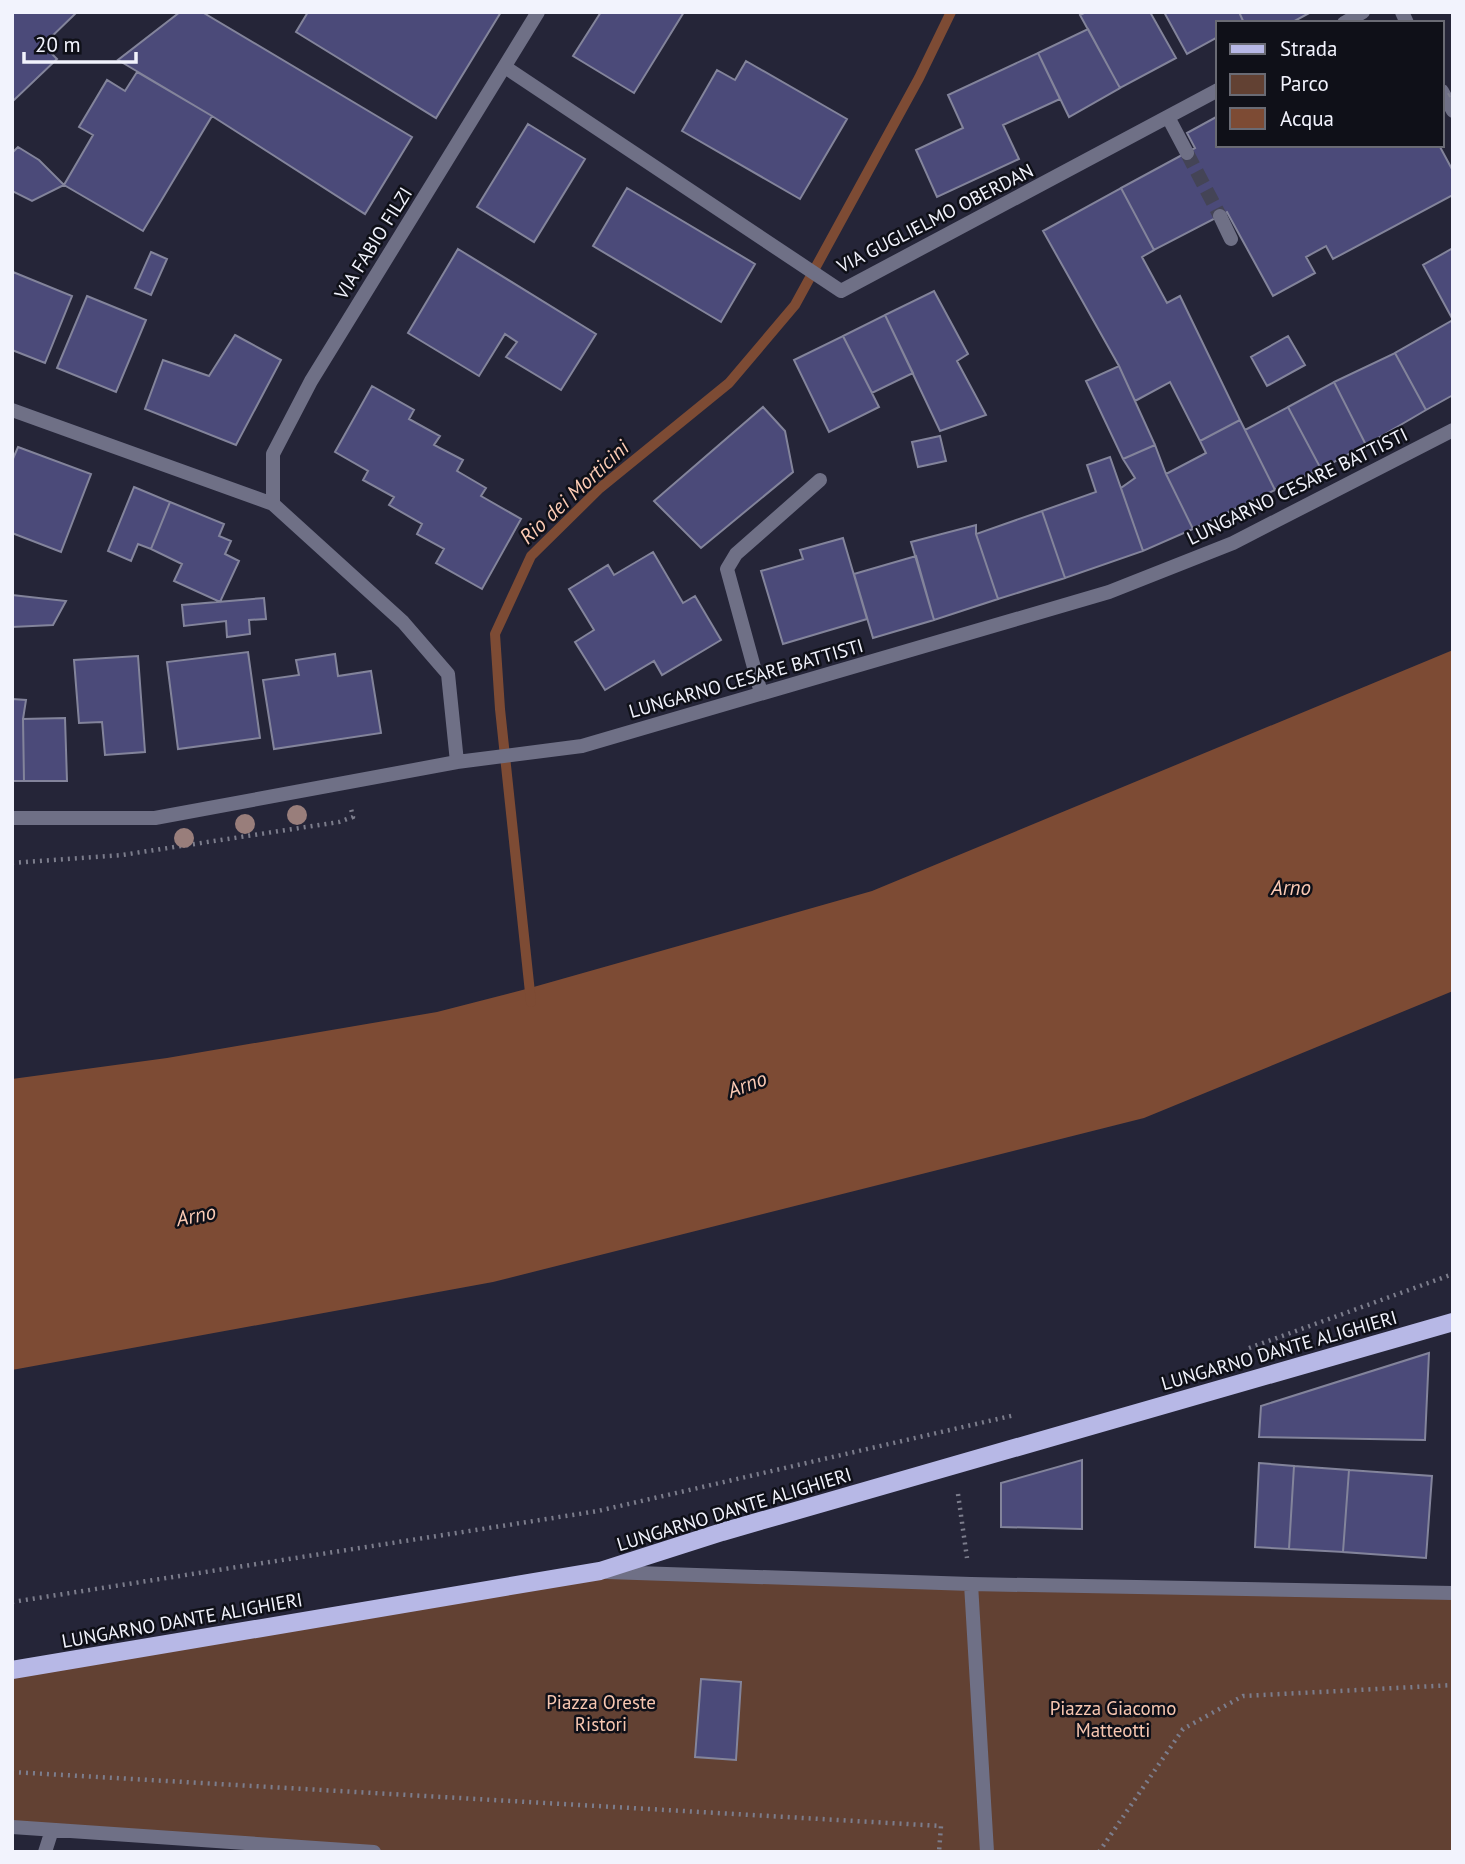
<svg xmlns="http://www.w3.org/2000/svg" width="1465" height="1864" font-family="'PT Sans',sans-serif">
<rect width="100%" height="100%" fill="#252538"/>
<path fill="#624133" d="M600,1571L1453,1593V1852H374L12,1827V1670Z"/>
<path fill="#7d4b34" d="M1453,650V991L1144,1118L493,1282L12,1370V1079L167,1058L437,1012L530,988L872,891Z"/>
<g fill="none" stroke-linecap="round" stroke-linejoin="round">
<path stroke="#7d4b34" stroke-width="10" d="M531,1002L500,709L495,634L531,556L600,488L729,383L795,305L919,78L951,12"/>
</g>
<path fill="#4b4a79" stroke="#83849b" stroke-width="2" d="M12,12H77L43,45L57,59L12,102Z
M180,12H202L412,137L365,214L212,116L118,60Z
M308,12H501L436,118L296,32Z
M601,12H684L634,93L573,56Z
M1086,12H1150L1176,58L1120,88L1080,15Z
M1164,12H1239L1244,23H1218V37L1187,54Z
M1239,12H1311L1291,23H1244Z
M1088,29L1120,88L1069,117L1038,53Z
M1038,53L1060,99L1003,125L1019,159L937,197L916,150L963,128L948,95Z
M746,61L847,119L800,199L682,131L717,70L735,80Z
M137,72L212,116L143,231L64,185L93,135L79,127L107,80L125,91Z
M1218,116V145H1439L1453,171V195L1333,259L1326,246L1306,257L1315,273L1273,296L1227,212L1154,250L1121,188L1195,148L1187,133Z
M528,124L585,159L534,242L477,207Z
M18,147L39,160L64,185L32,201L12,191V153Z
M627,188L755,264L721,322L593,246Z
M1121,188L1154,250L1142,257L1167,303L1180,296L1240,420L1200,441L1170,382L1135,401L1119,366L1043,231Z
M1453,248V320L1423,265Z
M458,249L596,334L561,390L506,357L517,342L505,334L479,376L408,333Z
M151,252L167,259L151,295L135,288Z
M13,272L72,296L45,363L12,350Z
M934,291L968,354L957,361L986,415L940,431L885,315Z
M87,296L146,320L116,392L57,368Z
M885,315L913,373L872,393L843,336Z
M1453,320V395L1426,410L1395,353Z
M235,335L281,360L236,445L145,409L163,360L209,376Z
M843,336L879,407L829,432L794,360Z
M1288,336L1305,365L1267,386L1251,357Z
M1395,353L1426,410L1366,445L1334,382Z
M1119,366L1155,445L1123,459L1086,381Z
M1334,382L1366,445L1321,469L1288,407Z
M372,386L414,410L409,419L440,436L434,445L463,460L457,471L486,488L481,496L521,519L482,589L436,563L444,549L417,534L422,524L389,505L394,497L363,480L368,471L335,452Z
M763,407L785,431L793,472L701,548L654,501Z
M1288,407L1321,469L1275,490L1245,430Z
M1240,420L1275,490L1193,529L1166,474L1206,453L1200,441Z
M940,436L946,461L918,467L912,442Z
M1155,445L1166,474L1193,529L1143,551L1121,488L1135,478L1123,459Z
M18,447L91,474L61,552L12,533V461Z
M1110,457L1143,551L1065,578L1042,511L1096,492L1087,465Z
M134,487L170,502L151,549L138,544L131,561L108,551Z
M170,502L224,524L219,536L231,541L225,554L239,561L220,602L174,581L182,564L151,549Z
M1042,511L1065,578L998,599L976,534Z
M976,525V534L998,599L934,620L911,542Z
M843,538L867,619L783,644L761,571L803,559L800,550Z
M653,552L683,603L695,596L721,640L662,675L654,661L605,690L575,642L594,630L569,589L608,565L614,575Z
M916,556L934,620L873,638L854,574Z
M12,595L66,601L53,625L12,627Z
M264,598L266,619L249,620L250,634L227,637L226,621L184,626L182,605Z
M248,652L260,738L178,749L167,662Z
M335,654L338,676L371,671L381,733L274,749L263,680L299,675L296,660Z
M138,656L145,752L105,755L102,722L79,723L74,660Z
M12,699L26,700L23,719L24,781H12Z
M65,718L67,781H24L23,719Z
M1429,1353L1425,1440L1259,1437L1261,1406Z
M1082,1460V1529L1001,1527V1483Z
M1259,1463L1294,1466L1289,1549L1255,1547Z
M1294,1466L1349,1470L1343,1552L1289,1549Z
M1349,1470L1432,1476L1426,1558L1343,1552Z
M701,1679L741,1682L736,1760L695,1757Z"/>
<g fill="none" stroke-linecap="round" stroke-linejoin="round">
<path stroke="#444456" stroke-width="14" stroke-dasharray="14 7" stroke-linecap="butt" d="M1187,153L1220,216"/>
<path stroke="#7c7d8c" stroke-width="4.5" stroke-dasharray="2 5" stroke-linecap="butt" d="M12,863L122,855L339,822L353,817L351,809
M1249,1348L1453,1274
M958,1494L967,1558
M12,1602L598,1511L1015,1415
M12,1772L941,1826L939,1852
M1099,1852L1183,1729L1243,1696L1453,1685"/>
<path stroke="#6f7086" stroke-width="14" d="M1402,12L1407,23
M1344,23L1363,12
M505,67L841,291L1218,90
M1442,91L1453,111
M1168,117L1187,153
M1220,216L1231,239
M12,410L273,504L403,622L448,674L457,762
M273,504V454L311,381L538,12
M761,693L727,569L736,554L820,480
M12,818H155L457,762L582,746L1109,592L1233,543L1453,430
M607,1572L971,1584L1453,1593
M971,1584L987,1852
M12,1827L374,1852
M45,1852L52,1830"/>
<path stroke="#b7b8e6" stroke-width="18" d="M12,1670L600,1571L722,1532L1453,1322"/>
<path stroke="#7c7d8c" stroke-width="4.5" stroke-dasharray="2 5" stroke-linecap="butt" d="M1442,99L1453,93"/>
</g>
<g fill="#997e7b">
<circle cx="297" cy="815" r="10"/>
<circle cx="245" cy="824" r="10"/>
<circle cx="184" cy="838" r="10"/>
</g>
<g text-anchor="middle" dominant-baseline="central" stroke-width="5" stroke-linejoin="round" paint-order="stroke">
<g font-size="19" fill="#f2f3fd" stroke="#0f1018">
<text transform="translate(935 218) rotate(-27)">VIA GUGLIELMO OBERDAN</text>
<text transform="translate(373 243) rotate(-58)">VIA FABIO FILZI</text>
<text transform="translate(1297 486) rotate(-26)">LUNGARNO CESARE BATTISTI</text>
<text transform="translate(746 678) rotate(-16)">LUNGARNO CESARE BATTISTI</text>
<text transform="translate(1279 1350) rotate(-16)">LUNGARNO DANTE ALIGHIERI</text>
<text transform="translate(734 1509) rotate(-17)">LUNGARNO DANTE ALIGHIERI</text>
<text transform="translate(182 1620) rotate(-10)">LUNGARNO DANTE ALIGHIERI</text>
</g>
<g font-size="19" fill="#f8c7b1" stroke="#0f1018">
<text x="601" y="1702">Piazza Oreste<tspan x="601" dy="22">Ristori</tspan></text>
<text x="1113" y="1708">Piazza Giacomo<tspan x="1113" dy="22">Matteotti</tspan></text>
</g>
<g font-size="21" font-style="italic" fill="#fccbb5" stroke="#0f1018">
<text transform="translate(574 492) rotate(-43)">Rio dei Morticini</text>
<text x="1291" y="887">Arno</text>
<text transform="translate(747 1084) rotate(-20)">Arno</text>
<text transform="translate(196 1215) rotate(-11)">Arno</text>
</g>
</g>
<rect width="1465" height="1864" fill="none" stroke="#f2f3fd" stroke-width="28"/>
<rect x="1216" y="21" width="228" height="126" fill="#0f1018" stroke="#6a6b74" stroke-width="2"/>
<rect x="1230" y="44" width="35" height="10" fill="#b7b8e6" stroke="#6a6b74" stroke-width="2"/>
<text x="1280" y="56" font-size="21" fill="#f2f3fd">Strada</text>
<rect x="1230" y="74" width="35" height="21" fill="#624133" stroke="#6a6b74" stroke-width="2"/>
<text x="1280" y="91" font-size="21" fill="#f2f3fd">Parco</text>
<rect x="1230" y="108" width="35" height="21" fill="#7d4b34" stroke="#6a6b74" stroke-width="2"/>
<text x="1280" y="126" font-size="21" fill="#f2f3fd">Acqua</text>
<path d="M24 52v10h112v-10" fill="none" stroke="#f2f3fd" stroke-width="3.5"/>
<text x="35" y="52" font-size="21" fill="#f2f3fd" stroke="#0f1018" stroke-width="5" paint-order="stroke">20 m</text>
</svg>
